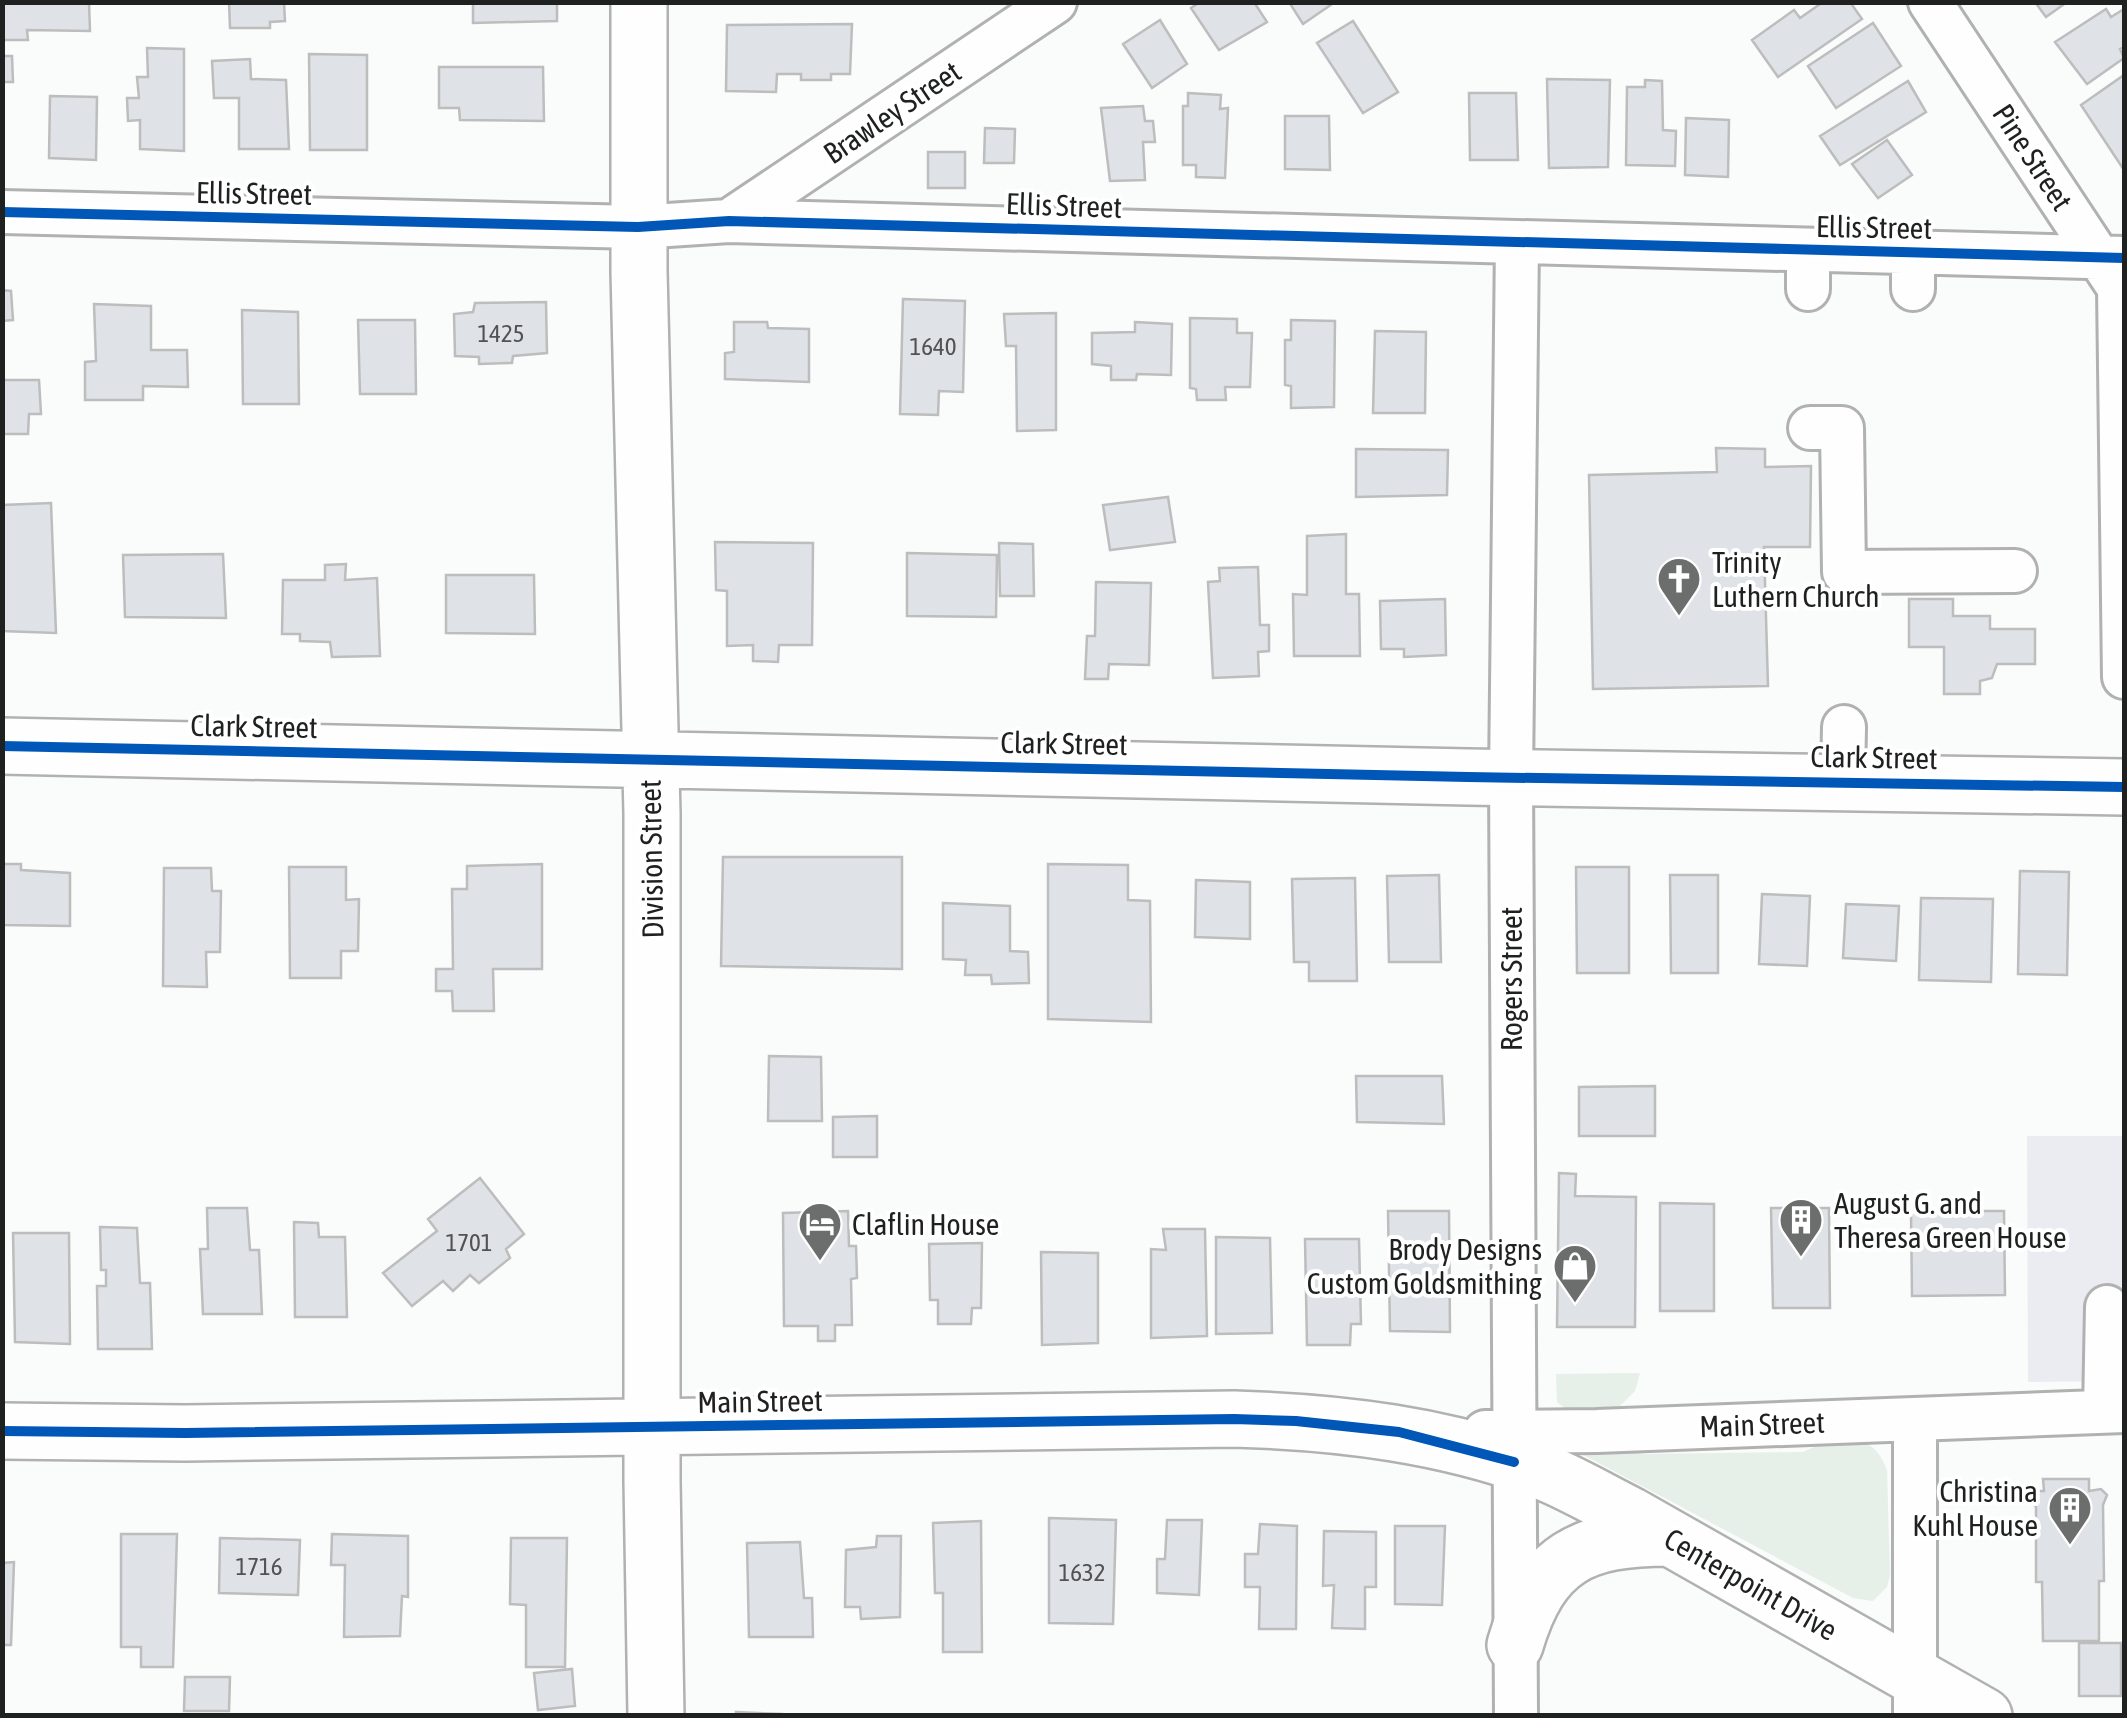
<svg xmlns="http://www.w3.org/2000/svg" width="2127" height="1718" font-family="'Asap Condensed',sans-serif">
<rect width="100%" height="100%" fill="#fafbfb"/>
<path fill="#eaecf1" d="M2027,1136H2124V1381L2028,1382Z"/>
<path fill="#e6f0e8" d="M1640,1373L1635,1391L1612,1414L1571,1420L1566,1409L1557,1402L1556,1374Z
M1855,1438C1873,1445 1880,1452 1887,1470L1890,1575L1887,1587L1873,1601L1853,1598L1574,1450L1621,1448L1644,1454L1803,1452L1829,1440Z"/>
<path fill="#dfe2e7" stroke="#bdbdbd" stroke-width="2.5" d="M2,2H89L90,31L27,30L28,40H2Z
M229,2H284L285,21L270,22V28H230Z
M473,2H557V21L473,23Z
M1200,2H1254L1267,22L1219,50L1191,8Z
M1289,2H1335L1303,24Z
M1823,2H1850L1862,19L1778,77L1752,40L1794,10L1800,18Z
M2035,2H2067L2046,17Z
M2106,9L2111,17L2124,9V47L2120,49L2124,58L2087,84L2055,42Z
M1160,20L1187,64L1152,88L1123,44Z
M1353,21L1398,92L1363,113L1317,43Z
M1873,23L1901,66L1836,108L1808,66Z
M852,24L850,74H831V80H801V74H777L776,92L726,91L727,25Z
M147,48L184,49V151L140,149V120L128,121L127,98H139L137,77H148Z
M309,54L367,55V150H310Z
M2,56H12L13,82H2Z
M250,59L251,79L286,80L289,149H239V98H214L212,61Z
M439,67H543L544,121L460,120L459,108H439Z
M2124,75V170L2081,105Z
M1547,79L1610,80L1608,167L1549,168Z
M1645,80L1662,81L1663,130L1676,131L1675,166L1626,165L1627,87H1645Z
M1908,81L1926,112L1840,165L1820,136Z
M1188,93L1221,95L1220,109L1228,108L1225,178L1196,177V165H1183V106H1188Z
M1469,93H1516L1518,160H1470Z
M50,96L97,97L96,160L49,158Z
M1143,106L1145,121H1153L1155,142H1143L1145,180L1110,181L1101,108Z
M1285,116H1329L1330,170L1285,169Z
M1686,118L1729,120L1728,177L1685,175Z
M985,128L1015,129L1014,163H984Z
M1887,140L1912,175L1878,198L1852,164Z
M928,152H965V188H928Z
M2,290L11,291L13,320L2,321Z
M903,299L965,301L963,392L939,391L938,415L900,414Z
M546,302L547,353L513,356L512,363L479,364V357L455,356L454,314L473,312L475,303Z
M94,304L151,306V350H187L188,387L143,386V400H85V362L96,361Z
M242,310L298,312L299,404H243Z
M1056,313V430L1017,431L1016,346H1006L1004,314Z
M1190,318L1237,319V333H1252L1250,387H1225L1226,400H1197L1196,389L1190,388Z
M358,320H415L416,394H360Z
M1291,320L1335,321L1334,407L1291,408V386L1285,385V340H1291Z
M734,322H767L768,328L809,329V382L725,379V353L734,352Z
M1135,322L1172,324L1171,375L1137,374L1136,380H1111V366L1092,364V333L1135,332Z
M1375,331L1426,332L1425,413H1373Z
M2,380H39L41,414H29L28,434H2Z
M1716,448L1765,449V467L1811,466L1810,547H1764L1768,686L1593,689L1589,475L1717,472Z
M1356,449L1448,450L1447,495L1356,497Z
M1168,497L1175,542L1110,550L1103,505Z
M51,503L56,633L2,631V505Z
M1346,534V594H1359L1360,656H1294L1293,594L1307,595V536Z
M715,542L813,543L812,645H779L778,662L753,661V645L727,646V591L716,590Z
M999,543L1033,544L1034,596H1000Z
M907,553L997,555L996,617L907,616Z
M223,554L226,618L125,617L123,555Z
M346,564L345,580L377,578L380,656L332,657L330,642L300,641V634H282L283,580H325V565Z
M1258,567L1260,625H1269V651L1258,652L1259,676L1213,678L1208,582L1220,581L1219,568Z
M446,575H534L535,634L446,633Z
M1096,582L1151,583L1149,665L1109,664L1108,679H1085L1087,636H1095Z
M1445,599L1446,655L1404,657V649H1381L1380,601Z
M1909,599H1953V616H1990V629H2035V664H1997L1992,678L1980,681V694H1944V647H1909Z
M723,857H902V969L721,966Z
M2,864H21V870L70,873V926L2,925Z
M542,864V969H493L494,1011H453L452,991H436V969H453L452,889H467V866Z
M1048,864L1128,865V900L1150,901L1151,1022L1048,1019Z
M289,867H346V900L359,899L358,951H341V978H290Z
M1576,867H1629V973H1577Z
M164,868H211L212,891H221L220,952H206L207,987L163,986Z
M2020,871L2069,872L2067,975L2018,974Z
M1439,875L1441,962H1389L1387,876Z
M1670,875H1718V973H1671Z
M1355,878L1357,981H1309V962H1294L1292,879Z
M1196,880L1250,882V939L1195,937Z
M1762,894L1810,896L1807,966L1759,964Z
M1921,898L1993,899L1991,982L1919,980Z
M943,903L1010,906V951L1028,952L1029,983L992,984L991,975H965L966,960L943,959Z
M1846,904L1899,906L1896,961L1843,958Z
M769,1056L821,1057L822,1121H768Z
M1356,1076H1442L1444,1124L1357,1122Z
M1655,1086V1136H1579V1087Z
M877,1116V1157H833V1117Z
M1559,1173L1576,1174L1575,1196L1636,1197L1635,1327H1557Z
M480,1178L524,1234L506,1249L510,1258L479,1283L470,1275L453,1291L443,1281L412,1306L383,1273L437,1231L428,1219Z
M1660,1203L1714,1204V1311H1660Z
M207,1208H247L250,1250H259L262,1314H203L200,1249H208Z
M1771,1208H1829L1830,1308H1773Z
M848,1211L849,1246H856L857,1278L851,1279L852,1325H835V1341H818V1326H784L783,1213Z
M1388,1211H1449L1450,1332L1390,1331Z
M1911,1211H2004L2005,1295L1912,1296Z
M294,1222L318,1223L319,1237H345L347,1317H295Z
M100,1227L137,1228L140,1283H150L152,1349H98L97,1286H106V1270H101Z
M1163,1229H1205L1207,1336L1151,1338V1249L1166,1250Z
M13,1233H69L70,1344L15,1342Z
M1216,1237L1270,1238L1272,1333L1216,1334Z
M1305,1239H1359L1361,1324H1351L1350,1345H1307Z
M982,1243L981,1308H972L971,1324H938V1300H930L929,1244Z
M1041,1252L1098,1253V1343L1042,1345Z
M2043,1479H2089V1491L2101,1489L2107,1495L2103,1505L2104,1581H2099V1641H2043L2042,1582H2036V1507L2029,1499L2035,1491H2044Z
M1049,1518L1116,1520L1113,1624L1049,1623Z
M1167,1520H1202L1199,1595L1157,1593V1559H1165Z
M981,1521L982,1652H943V1593H935L933,1523Z
M1260,1524L1297,1526L1296,1629H1259L1260,1587H1245V1554H1258Z
M1395,1526H1445L1442,1605L1395,1604Z
M1324,1531L1376,1532V1587H1365V1629L1332,1628L1334,1585L1323,1586Z
M121,1534H177L173,1667H141V1647H121Z
M332,1534L408,1536V1597L402,1596L400,1636L344,1637L345,1565H331Z
M877,1536H901L900,1617L861,1619L860,1607H845L846,1550L876,1547Z
M220,1538L300,1540L298,1595L219,1593Z
M511,1538H567L565,1667H526V1605L510,1604Z
M800,1542L804,1598H812L813,1637H749L747,1543Z
M14,1562L11,1645H2V1563Z
M2079,1643H2121V1696H2079Z
M572,1669L575,1706L538,1710L534,1673Z
M185,1677H230L229,1711H184Z
M736,1712L782,1714V1716H736Z"/>
<g fill="none" stroke-linecap="round" stroke-linejoin="round">
<defs>
<path id="minor" d="M1930,2L2119,288L2124,677
M2,212L638,227L729,221L2124,258
M729,221L1055,2
M1913,253V289
M1808,289V250
M1810,428H1842L1844,572L2015,571
M1843,781L1844,727
M2105,1411L2107,1307
M1915,1419V1716
M1485,1432L1597,1431L2124,1411
M1516,1716L1511,777L1517,242"/>
<path id="major" d="M639,2V271L652,814V1481L656,1716
M2,746L1468,777L2124,787
M2,1431L185,1433L1234,1419C1341,1422 1446,1435 1546,1473C1575,1485 1602,1501 1630,1515L1984,1716
M1515,1645C1541,1557 1582,1538 1670,1538"/>
</defs>
<use href="#minor" stroke="#b1b1b1" stroke-width="48"/>
<use href="#major" stroke="#b1b1b1" stroke-width="60"/>
<use href="#minor" stroke="#fefefe" stroke-width="42"/>
<use href="#major" stroke="#fefefe" stroke-width="55"/>
<defs>
<path id="cycleway" d="M2,212L638,227L729,221L2124,258
M2,746L1468,777L2124,787
M2,1431L185,1433L1234,1419L1296,1421L1399,1432L1514,1462"/>
</defs>
<use href="#cycleway" stroke="#fff" stroke-width="16"/>
<use href="#cycleway" stroke="#0057b8" stroke-width="10"/>
</g>
<defs>
<symbol id="church-pin" viewBox="-11 -11 22 30"><path d="M0 17L-7.5 6A9.5 9.5 0 1 1 7.5 6Z" fill="#6c6d6d" stroke="#fff"/><path d="M-1.2-6h2.4v3.5h3.3v2.4h-3.3V6h-2.4V-.1h-3.3v-2.4h3.3Z" fill="#fff"/></symbol>
<symbol id="building-pin" viewBox="-11 -11 22 30"><path d="M0 17L-7.5 6A9.5 9.5 0 1 1 7.5 6Z" fill="#6c6d6d" stroke="#fff"/><path d="M-4-6H4V6H1V3H-1V6H-4ZM-2.5-4.3h1.7v1.8h-1.7ZM.8-4.3h1.7v1.8H.8ZM-2.5-1h1.7V.8h-1.7ZM.8-1h1.7V.8H.8Z" fill="#fff"/></symbol>
<symbol id="hotel-pin" viewBox="-11 -11 22 30"><path d="M0 17L-7.5 6A9.5 9.5 0 1 1 7.5 6Z" fill="#6c6d6d" stroke="#fff"/><path d="M-6-4.5h1.5V1H6V5H4.5V3h-9V5H-6ZM-4 0a1.8 1.8 0 1 1 3.6 0ZM.5 0V-2.5h3Q6-2.5 6 0Z" fill="#fff"/></symbol>
<symbol id="shop-pin" viewBox="-11 -11 22 30"><path d="M0 17L-7.5 6A9.5 9.5 0 1 1 7.5 6Z" fill="#6c6d6d" stroke="#fff"/><path d="M-5-2.5h2.3a2.7 3.5 0 0 1 5.4 0H5L5.5 6h-11ZM-1.5-2.5h3a1.5 2.3 0 0 0-3 0Z" fill="#fff"/></symbol>
</defs>
<g fill-rule="evenodd">
<use href="#church-pin" x="1654" y="554" width="50" height="68"/>
<use href="#building-pin" x="1776" y="1195" width="50" height="68"/>
<use href="#hotel-pin" x="795" y="1199" width="50" height="68"/>
<use href="#shop-pin" x="1550" y="1241" width="50" height="68"/>
<use href="#building-pin" x="2045" y="1483" width="50" height="68"/>
</g>
<g text-anchor="middle" dominant-baseline="central" stroke-width="8" stroke-linejoin="round" paint-order="stroke">
<g font-size="25" fill="#515254">
<text x="501" y="333">1425</text>
<text x="933" y="346">1640</text>
<text x="469" y="1242">1701</text>
<text x="259" y="1566">1716</text>
<text x="1082" y="1572">1632</text>
</g>
<g font-size="30" fill="#1f2020" stroke="#fff">
<text transform="translate(892 112) rotate(-34)">Brawley Street</text>
<text transform="translate(2033 157) rotate(57)">Pine Street</text>
<text transform="translate(254 193) rotate(1)">Ellis Street</text>
<text transform="translate(1064 205) rotate(2)">Ellis Street</text>
<text transform="translate(1874 227) rotate(1)">Ellis Street</text>
<text transform="translate(254 726) rotate(1)">Clark Street</text>
<text transform="translate(1064 743) rotate(1)">Clark Street</text>
<text transform="translate(1874 757) rotate(1)">Clark Street</text>
<text transform="translate(651 859) rotate(-91)">Division Street</text>
<text transform="translate(1511 979) rotate(-90)">Rogers Street</text>
<text transform="translate(760 1401) rotate(-1)">Main Street</text>
<text transform="translate(1762 1424) rotate(-2)">Main Street</text>
<text transform="translate(1751 1584) rotate(30)">Centerpoint Drive</text>
</g>
<g font-size="30" fill="#1f2020" stroke="#fff" text-anchor="start">
<text x="1712" y="562">Trinity<tspan x="1712" dy="34">Luthern Church</tspan></text>
<text x="1834" y="1203">August G. and<tspan x="1834" dy="34">Theresa Green House</tspan></text>
<text x="852" y="1224">Claflin House</text>
<text x="1542" y="1249" text-anchor="end">Brody Designs<tspan x="1542" dy="34">Custom Goldsmithing</tspan></text>
<text x="2038" y="1491" text-anchor="end">Christina<tspan x="2038" dy="34">Kuhl House</tspan></text>
</g>
</g>
<rect width="2127" height="1718" fill="none" stroke="#1f2020" stroke-width="10"/>
</svg>
